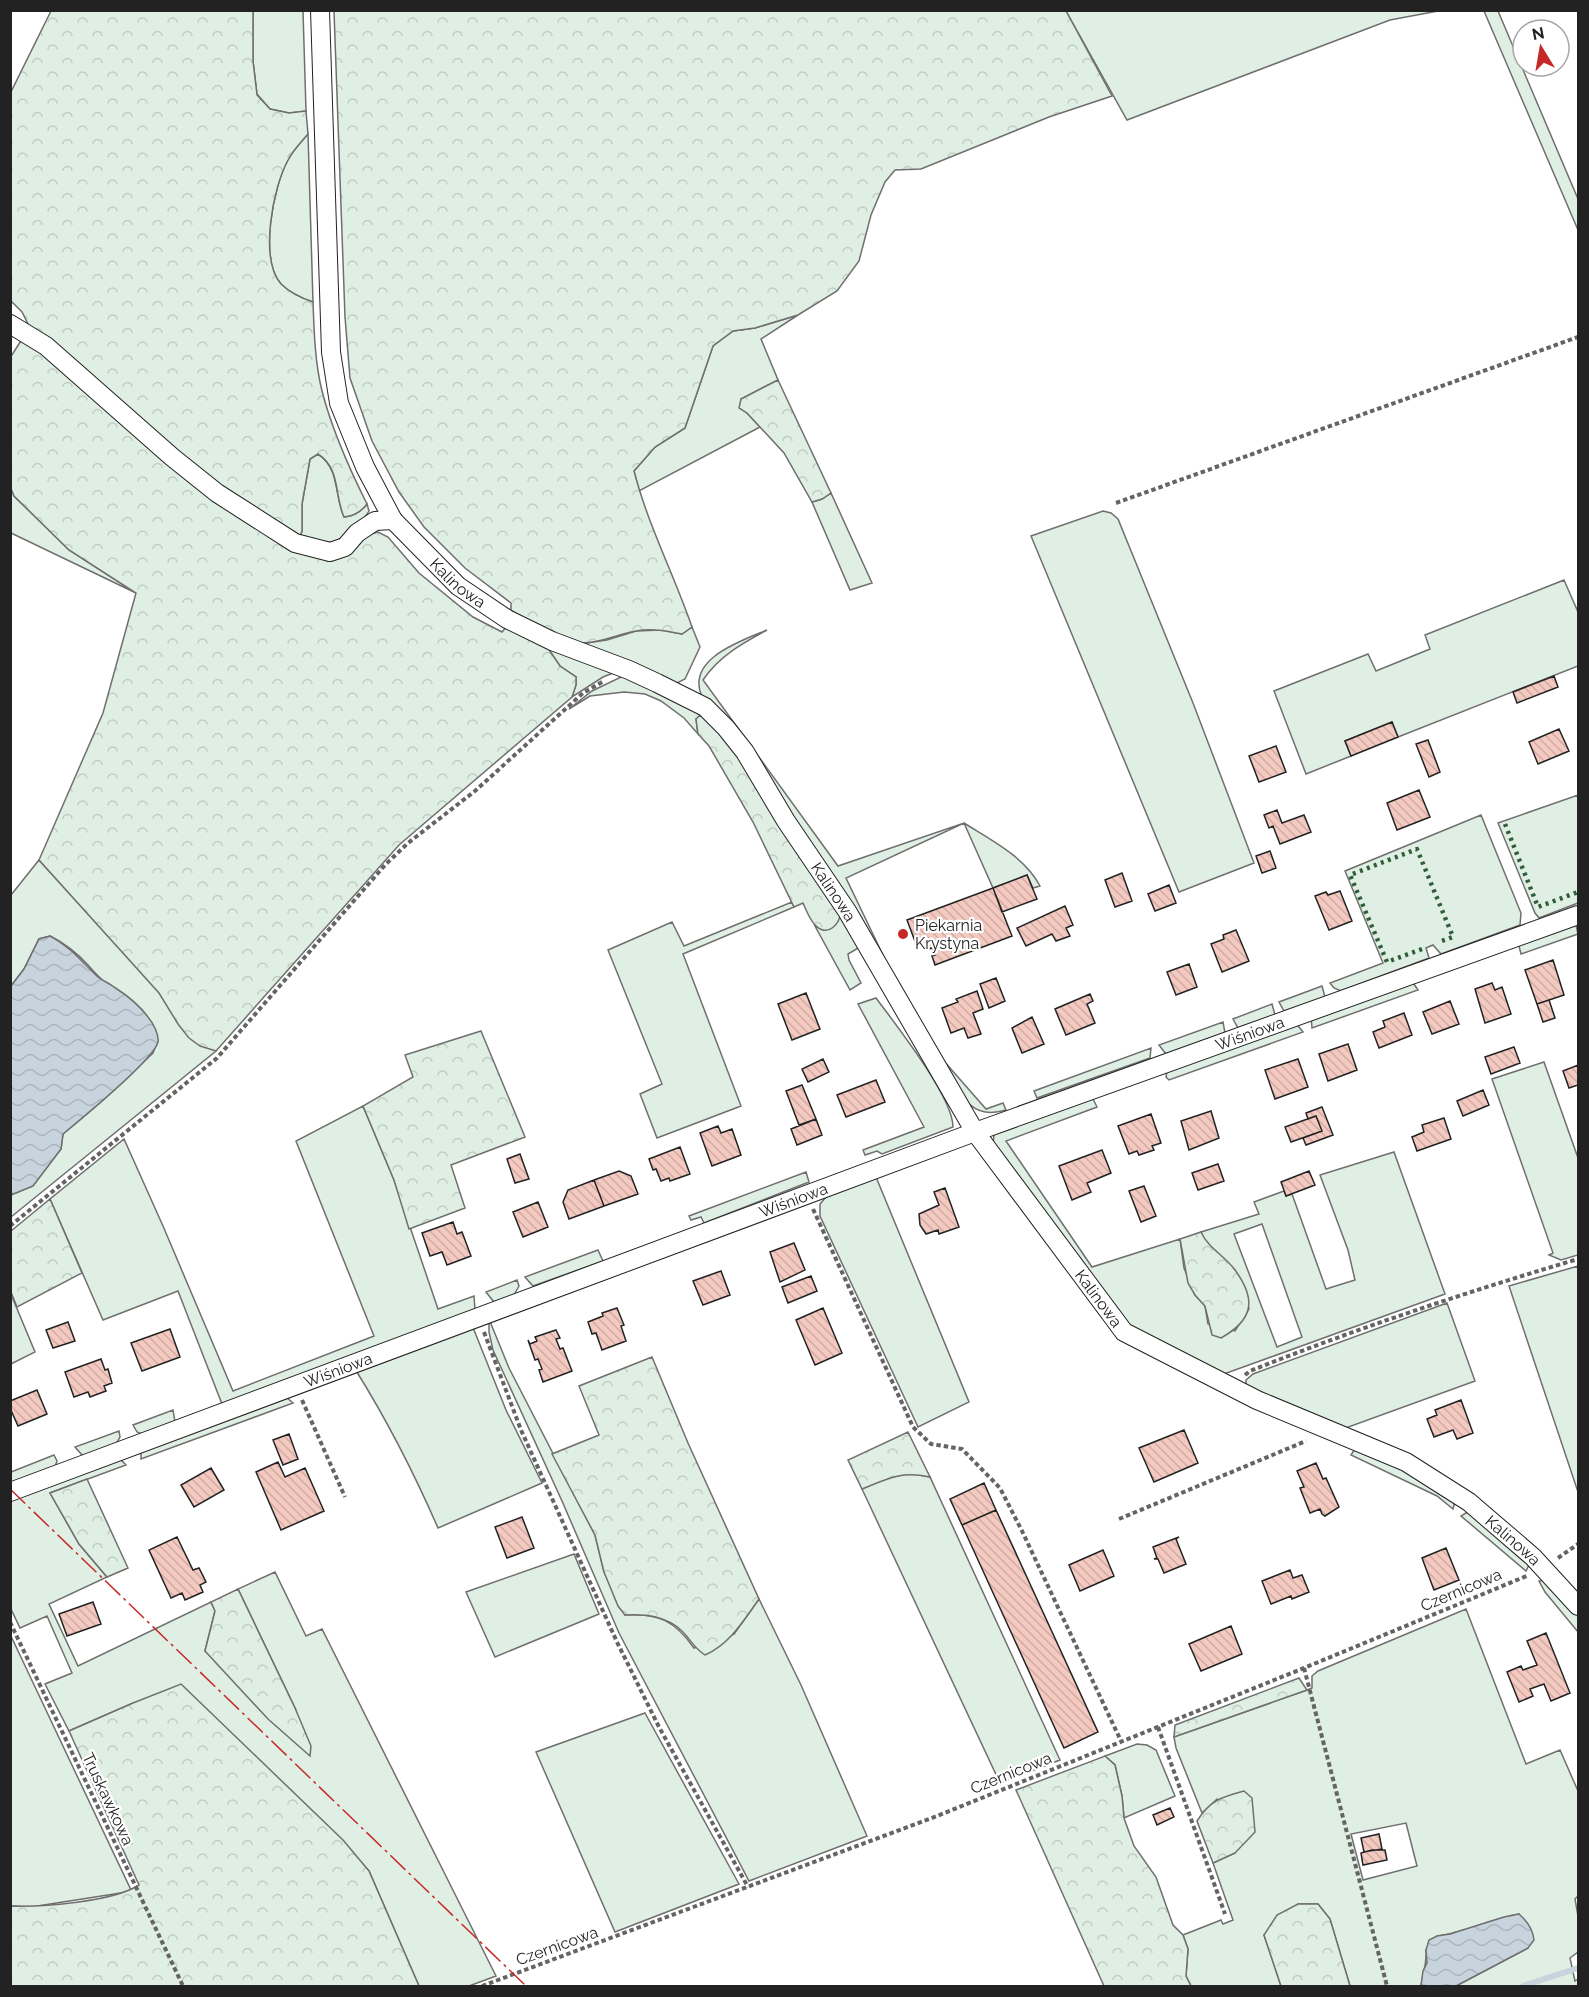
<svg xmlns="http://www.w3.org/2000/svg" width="1589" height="1997" font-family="Raleway,sans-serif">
<defs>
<pattern id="forest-crowns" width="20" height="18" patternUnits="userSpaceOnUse" patternTransform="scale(1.5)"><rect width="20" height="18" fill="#e0efe3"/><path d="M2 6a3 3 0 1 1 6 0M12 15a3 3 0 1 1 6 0" fill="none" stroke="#c0cdc2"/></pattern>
<pattern id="water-waves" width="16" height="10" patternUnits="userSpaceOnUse" patternTransform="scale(1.5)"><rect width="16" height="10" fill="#c7d3dd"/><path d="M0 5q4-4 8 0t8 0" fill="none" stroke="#abb5bd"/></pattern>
<pattern id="building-back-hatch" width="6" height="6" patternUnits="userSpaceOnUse" patternTransform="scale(1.5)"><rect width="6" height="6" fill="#f3c9c0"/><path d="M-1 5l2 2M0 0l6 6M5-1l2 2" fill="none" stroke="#d0aca5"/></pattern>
</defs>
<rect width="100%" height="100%" fill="#fff"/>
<path fill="#e0efe3" stroke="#6f6f6f" stroke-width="1.5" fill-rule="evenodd" d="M253,11H303L306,111L289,113L270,109L257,94L253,61Z
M1066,11H1438L1390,20L1127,120Z
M1484,11H1498L1578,199V230Z
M308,134L313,302C301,298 290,293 281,284C259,259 273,187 288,160C293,150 301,142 308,134Z
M798,315L761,339L778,380L741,399L747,413L760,427L639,491L634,471L655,447L685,428L713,346L733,331L755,328Z
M318,454C340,468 334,495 344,517C354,516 361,512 367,504L369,511C365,518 359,523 353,529C335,546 322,546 299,539L302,531V504L310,459Z
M10,486L14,496L69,550L136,593L11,533Z
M831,493L872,583L850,590L812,502L822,499Z
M1103,511L1111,513L1118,519L1193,703L1254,863L1179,892L1031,536Z
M1564,580L1578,612V666L1398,737L1392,722L1345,741L1351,756L1306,774L1274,691L1368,654L1376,671L1430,649L1425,635Z
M692,627L700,647L685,679L675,684L579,644L607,640L636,631L661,630L682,634Z
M767,630C743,643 719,656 703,680L838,866L964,823C991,840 1025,857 1040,886L1033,888L1027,875L993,888L964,823L846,878L883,955L875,951L702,697C685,659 741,641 767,630Z
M545,644L618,671L603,677L572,697L576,685V677L560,666Z
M625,675L707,717L696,719L698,734L684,718L661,701L645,694L624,692L590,696L569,709L592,691Z
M1578,795V903L1539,918L1535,913L1498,823Z
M1481,815L1521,913L1520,925L1441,954L1433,945L1426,948L1429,958L1341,991L1334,988L1330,983L1383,963L1345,871Z
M39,860C78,903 118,946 157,990C179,1016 177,1038 216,1051L11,1217V1195L33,1186L61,1149L63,1134L104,1099L153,1053L158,1040L105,982C98,977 94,972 88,965C77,953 64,943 50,936L39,939L24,969L11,986V895Z
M792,902L794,907L683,954L741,1106L657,1138L640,1094L662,1084L608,950L672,922L684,946Z
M841,911L860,947L848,954L849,960L861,983L850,990L815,926L824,930Z
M1575,920L1578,934L1521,954L1518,942Z
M1411,980L1418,990L1312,1028L1311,1017Z
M1322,986L1325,997L1284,1011L1279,1002Z
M876,998C896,1025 953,1097 953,1127L882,1154L877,1151L865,1155L863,1150L924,1127L858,1004Z
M1272,1004L1275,1015L1238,1028L1233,1019Z
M1223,1022L1225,1033L1166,1054L1159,1045Z
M1295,1022L1303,1032L1169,1080L1166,1077L1167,1071Z
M1151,1048L1150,1058L1037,1098L1034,1091Z
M943,1060L986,1109L1003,1103L1006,1110C966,1122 959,1088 943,1060Z
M1544,1062L1578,1158V1255L1561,1260L1549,1255L1553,1253L1492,1079Z
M1091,1095L1097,1107L1006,1141L1092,1267L1180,1239L1184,1268L1195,1295L1205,1306L1208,1324L1235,1331L1249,1309L1235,1270L1205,1242L1201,1232L1259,1214L1254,1202L1284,1191L1286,1196L1292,1194L1326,1289L1355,1280L1348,1250L1320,1175L1394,1152L1445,1294L1224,1374L1146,1338L1122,1320L993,1146L994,1133ZM1262,1224L1302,1337L1277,1347L1234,1234Z
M363,1106L394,1180L438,1309L474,1296L475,1310L222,1404L178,1291L103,1320L50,1199L124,1139L163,1226L233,1391L374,1336L296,1141Z
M806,1172L809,1182L704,1223L701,1217L691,1220L689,1216Z
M876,1177L969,1402L918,1427L820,1216V1204L827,1196Z
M598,1250L603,1261L533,1286L525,1277Z
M1578,1266V1492L1509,1286Z
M517,1280L519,1286L514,1295L494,1302L486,1292Z
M10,1292L35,1352L11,1364H10Z
M1447,1303L1475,1381L1343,1429L1246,1385V1380L1253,1374Z
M489,1319L509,1368L595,1535L604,1572L625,1615C659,1613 675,1621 694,1648L734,1634L759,1599L801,1685L867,1836L749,1881L619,1633L562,1501L493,1350L489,1332Z
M472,1325L506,1410L542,1483L438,1528C414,1473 387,1420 355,1369Z
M286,1397L293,1403L141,1459V1448Z
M173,1410L175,1422L142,1434L137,1432L133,1425Z
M119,1431L120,1437L116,1444L83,1456L75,1447Z
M1357,1446L1389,1460L1455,1501L1453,1509L1437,1496L1351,1455Z
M54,1455L57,1461L55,1467L11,1484V1472Z
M119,1458L126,1465L50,1493L79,1544L107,1577L49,1604L78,1666L211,1602L215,1611L205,1651L295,1708L238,1589L275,1572L306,1636L322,1629L496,1976L469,1986H419L369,1871L133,1703L69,1731L45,1684L72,1673L47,1616L20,1628L11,1609V1497Z
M911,1473L930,1477L1060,1760L1000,1783L862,1489L888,1478Z
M1469,1511L1529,1565L1526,1571L1461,1516Z
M574,1554L599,1614L495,1657L466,1592Z
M1545,1580L1578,1613V1632L1545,1592L1539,1581Z
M1466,1609L1526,1764L1560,1750L1578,1791V1896L1575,1899L1578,1916V1952L1570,1958L1575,1981L1578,1979V1986H1456L1528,1948L1519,1914C1490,1919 1465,1933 1437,1936L1426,1950C1427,1963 1423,1973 1421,1986H1350L1330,1919L1318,1904H1298L1264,1935L1281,1986H1191L1186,1976L1188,1949L1183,1935L1221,1920L1223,1924L1233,1920L1213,1863L1235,1853L1217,1799L1202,1813L1176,1748L1174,1737L1307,1690L1312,1688V1676L1318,1671ZM1406,1823L1417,1866L1363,1880L1351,1834Z
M10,1634L131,1890L127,1892L31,1907L11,1906Z
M645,1713L739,1884L615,1932L536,1752Z
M1137,1744L1147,1745L1156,1750L1175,1796L1124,1818L1122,1796L1115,1765L1105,1756Z"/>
<path fill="url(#forest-crowns)" stroke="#6f6f6f" stroke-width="1.5" d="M51,11H253V61L257,95L270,109L289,113L306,111L308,134C301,142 293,150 288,160C273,187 259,259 281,284C290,293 301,298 313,302C314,331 315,363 322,391C332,430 349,468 367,504C361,512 354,516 344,517C334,495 341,469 318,454L310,459L302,504V531L299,539L248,509L32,332L22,312L11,301L10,94Z
M334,11H1066L1112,96L1049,117L921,169L895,170L885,182L871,215L859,261L837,291L798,315L755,328L733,331L713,346L685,428L655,447L634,471C648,525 674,575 692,627L682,634C667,631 652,628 636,631C618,634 601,643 582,643C568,643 523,618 511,610V603L465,568L424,527L399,492L372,441L350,378L345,317Z
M22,339L45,351L210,494L329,559L367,535L378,532L388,537L419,573L473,617L502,632L507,626L545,644L560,666L576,677V685L572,697L399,845L216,1051L200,1046L189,1038L178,1024L159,993L39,860L103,713L136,593L69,550L14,496L10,486V358Z
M778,380L831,493L822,499L812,502L784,453L747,413L739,408L741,399Z
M699,716L707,717L724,732L841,911C840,924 828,938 815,925C810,920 806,910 803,903L794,907L753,822L709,746L698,734L696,719Z
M481,1031L525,1137L451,1165L465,1208L409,1229L394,1180L363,1106L413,1077L405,1055Z
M50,1199L82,1273L17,1307L11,1292V1231Z
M1201,1232C1208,1248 1225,1256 1235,1270C1257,1300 1253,1320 1221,1338L1212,1335L1205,1306L1195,1295L1188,1283L1180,1239Z
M652,1357L688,1443L759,1599C744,1620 730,1644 705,1655C693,1647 692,1641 682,1631C666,1616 647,1614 625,1615L618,1606L604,1572L595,1535L552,1454L599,1435L579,1386Z
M908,1432L930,1477C900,1471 889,1478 862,1489L848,1460Z
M87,1479L128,1568L107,1577L79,1544L50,1493Z
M238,1589L295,1708L311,1746L310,1756L268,1719L205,1651L215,1611L211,1602Z
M1299,1678L1307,1690L1174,1737L1175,1725Z
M181,1684L343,1840L369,1871L419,1986H11V1906C43,1907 112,1902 139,1885L69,1731L133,1703Z
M1105,1756L1115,1765L1122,1796L1124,1818L1134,1846L1156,1877L1173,1925L1183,1935L1188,1949L1186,1976L1191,1986H1104L1016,1790Z
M1244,1791L1252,1798L1255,1832L1235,1853L1213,1863L1197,1821C1210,1800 1222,1797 1244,1791Z
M1298,1904H1318L1330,1919L1350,1986H1281L1264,1935L1277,1915Z"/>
<path fill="url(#water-waves)" stroke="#6f6f6f" stroke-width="1.5" d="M50,936C70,946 82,962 98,977C103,981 109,983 114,987C125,994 140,1006 148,1017C153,1023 159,1034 158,1042C154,1059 80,1120 63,1134L61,1149L33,1186L11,1195V986L24,969L39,939Z
M1519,1914C1527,1921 1533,1929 1534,1940L1528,1948L1456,1986H1421L1423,1971L1427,1963L1426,1950L1429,1940L1437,1936L1450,1934L1504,1917Z"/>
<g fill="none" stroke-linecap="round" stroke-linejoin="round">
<path stroke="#c7d3dd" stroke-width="6" d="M1523,1986L1578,1968"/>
</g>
<path fill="url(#building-back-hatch)" stroke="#222" stroke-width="1.5" d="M1554,676L1558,687L1517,703L1513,692Z
M1392,722L1398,737L1351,756L1345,741Z
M1559,729L1569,751L1538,764L1529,742Z
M1428,740L1440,772L1429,777L1416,744Z
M1276,746L1286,772L1259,782L1249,756Z
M1419,790L1430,817L1397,830L1387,803Z
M1277,810L1282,823L1304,815L1311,832L1280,844L1273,826L1269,828L1264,815Z
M1270,851L1276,868L1262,873L1256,856Z
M1122,873L1132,901L1115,907L1105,880Z
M1027,875L1037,899L1002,912L993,888Z
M1169,885L1176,903L1155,911L1148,894Z
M993,888L1012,936L935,965L932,956L935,955L932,948L925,950L922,942L916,944L907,920Z
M1340,891L1352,921L1329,930L1315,896L1326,892L1328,895Z
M1065,906L1073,925L1066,928L1070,936L1056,941L1052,934L1026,946L1017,928Z
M1236,930L1249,961L1222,972L1211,944L1224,939L1223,935Z
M1553,960L1564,995L1537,1004L1525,970Z
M1189,964L1197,987L1176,995L1167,972Z
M996,978L1005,1001L989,1008L980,984Z
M1492,983L1495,990L1502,987L1511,1014L1485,1023L1475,989Z
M977,991L983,1009L973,1013L981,1034L968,1038L964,1028L951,1033L942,1008L958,1002L956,999Z
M806,993L820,1029L792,1040L778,1004Z
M1090,994L1093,1001L1087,1004L1095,1023L1066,1035L1055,1009Z
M1549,1000L1555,1018L1543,1022L1537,1004Z
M1450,1001L1459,1024L1432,1034L1423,1012Z
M1404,1013L1412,1035L1379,1048L1373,1032L1385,1027L1383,1021Z
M1032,1017L1044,1044L1022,1053L1012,1028Z
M1348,1044L1357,1070L1328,1081L1319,1054Z
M1514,1047L1520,1063L1491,1074L1485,1057Z
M823,1059L829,1072L808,1082L802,1069Z
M1298,1059L1308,1087L1275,1099L1265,1070Z
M1578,1065V1085L1569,1088L1563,1071Z
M876,1080L885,1102L846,1117L837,1095Z
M802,1085L816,1119L799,1125L786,1091Z
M1483,1090L1489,1105L1463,1116L1457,1101Z
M1322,1107L1333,1135L1306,1145L1303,1138L1322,1131L1316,1116L1308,1119L1306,1113Z
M1211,1111L1219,1138L1189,1150L1181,1121Z
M1151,1114L1161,1143L1152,1146L1154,1150L1139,1155L1137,1151L1129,1154L1118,1126Z
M1316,1116L1322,1131L1291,1142L1285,1127Z
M1444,1118L1451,1139L1417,1151L1412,1137L1424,1132L1422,1125Z
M816,1119L822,1135L797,1145L791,1129Z
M718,1126L721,1133L732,1129L741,1155L712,1166L700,1133Z
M680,1147L690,1174L670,1181L669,1178L661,1181L656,1169L653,1170L649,1159Z
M1102,1150L1111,1173L1087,1183L1091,1192L1072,1200L1059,1166Z
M520,1154L529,1179L515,1183L507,1159Z
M1218,1164L1224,1181L1198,1190L1192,1173Z
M619,1171L631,1176L638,1194L604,1206L594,1180Z
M1309,1171L1315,1185L1286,1196L1281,1182Z
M594,1180L604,1206L569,1219L563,1202L568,1190Z
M1144,1186L1156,1216L1141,1222L1129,1191Z
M945,1188L959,1227L939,1234L938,1230L926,1234L920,1225L919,1214L939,1205L934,1192Z
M538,1202L548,1227L523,1237L513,1212Z
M453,1222L457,1234L462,1232L471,1256L447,1265L442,1252L430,1256L422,1233Z
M794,1243L805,1270L780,1282L770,1252Z
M721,1271L730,1295L703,1305L693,1281Z
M811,1276L817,1291L788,1303L782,1287Z
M617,1308L624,1325L621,1326L626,1341L602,1350L596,1333L592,1334L588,1322L603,1316L602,1313Z
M823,1308L842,1353L815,1365L796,1320Z
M68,1322L75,1341L53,1348L46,1330Z
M170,1329L180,1357L142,1371L131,1343Z
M556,1330L560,1338L556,1339L560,1349L563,1348L572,1371L543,1382L539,1370L542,1369L538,1359L535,1360L528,1340L530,1344L537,1341L535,1337Z
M101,1359L105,1370L108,1369L112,1383L104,1386L106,1391L90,1397L88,1392L74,1397L65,1372Z
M37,1390L47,1414L18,1426L10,1408V1401Z
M1461,1400L1473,1433L1457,1439L1453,1430L1434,1437L1427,1419L1437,1415L1435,1410Z
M1184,1430L1198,1463L1154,1482L1139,1448Z
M289,1434L298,1459L283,1465L273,1440Z
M278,1462L285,1477L305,1468L324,1511L281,1530L256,1472Z
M1316,1463L1323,1479L1326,1478L1339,1507L1325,1516L1322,1514L1320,1509L1310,1513L1300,1488L1304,1487L1297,1471Z
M211,1468L224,1490L194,1507L181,1485Z
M984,1483L996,1510L962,1525L950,1499Z
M996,1510L1098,1732L1064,1748L962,1525Z
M522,1517L534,1548L507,1558L495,1527Z
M177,1537L193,1570L199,1568L206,1582L200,1585L203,1592L185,1600L182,1593L171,1598L149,1550Z
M1179,1537L1176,1539L1186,1564L1164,1573L1158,1559H1154L1157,1558L1153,1547Z
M1446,1548L1459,1580L1434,1590L1422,1558Z
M1103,1550L1114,1576L1080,1591L1069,1565Z
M1290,1570L1293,1578L1302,1575L1309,1592L1292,1599L1291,1596L1271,1604L1262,1581Z
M93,1602L101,1624L67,1636L59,1614Z
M1231,1626L1242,1654L1201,1671L1189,1644Z
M1546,1633L1570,1693L1551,1701L1544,1684L1530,1689L1533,1696L1519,1702L1507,1672L1521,1666L1523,1670L1537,1665L1527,1641Z
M1170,1808L1174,1817L1157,1825L1153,1815Z
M1379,1834L1382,1849L1364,1852L1361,1838Z
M1372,1850H1385L1387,1860L1363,1865L1361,1853Z"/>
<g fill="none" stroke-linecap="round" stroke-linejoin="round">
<defs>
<g id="minor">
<path d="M320,10L331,352L339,403L365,467L393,520"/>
<path id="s1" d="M10,324L46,346L172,457L217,493L295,543L330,552L345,547L357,533L375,521L393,520L458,586L507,619L552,641L629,670L657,683L705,707L726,728L745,752L786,821L847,911L975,1132L1124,1332L1257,1400L1406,1462L1469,1502L1533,1557L1578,1606"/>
<path id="s2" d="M10,1492L975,1132L1578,915"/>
</g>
</defs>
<use href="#minor" stroke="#222" stroke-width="20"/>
<path stroke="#646464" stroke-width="4" stroke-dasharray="4.5 3" stroke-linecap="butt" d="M1116,503L1578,337
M813,1209L913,1427L931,1444L962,1449L1000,1488L1022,1531L1121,1741
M10,1226L217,1058L385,865L408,843L475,791L583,693L604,681
M484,1332L521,1430L617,1642L659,1727L748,1887
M1245,1375L1250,1371C1358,1328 1467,1292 1578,1259
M302,1400L345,1497
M1119,1519L1306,1441
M1558,1558L1578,1544
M10,1622L183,1986
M1304,1668L1387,1986
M1158,1727L1225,1914
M482,1986L937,1816L1304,1668L1529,1575"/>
<use href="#minor" stroke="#fff" stroke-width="18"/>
<path stroke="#2f5e38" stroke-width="4.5" stroke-dasharray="3 4.5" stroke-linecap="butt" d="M1505,824L1538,907L1578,892
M1422,949L1387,962L1350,875L1417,849L1453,937L1439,942"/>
<path stroke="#c62828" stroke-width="1.5" stroke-dasharray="21 4.5 3 4.5" stroke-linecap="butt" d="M10,1489L526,1986"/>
</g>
<circle fill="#c62828" stroke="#fff" stroke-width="2" cx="903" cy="934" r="6"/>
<g text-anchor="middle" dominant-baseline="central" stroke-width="4.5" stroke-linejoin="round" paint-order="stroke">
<g font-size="16" fill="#222" stroke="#fff">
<text stroke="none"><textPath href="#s1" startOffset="561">Kalinowa</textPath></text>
<text stroke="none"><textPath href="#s1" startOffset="1065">Kalinowa</textPath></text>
<text stroke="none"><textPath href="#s2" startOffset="1322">Wiśniowa</textPath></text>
<text stroke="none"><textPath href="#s2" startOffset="836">Wiśniowa</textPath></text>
<text stroke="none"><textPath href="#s1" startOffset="1551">Kalinowa</textPath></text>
<text stroke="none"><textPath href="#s2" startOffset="350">Wiśniowa</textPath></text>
<text stroke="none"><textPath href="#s1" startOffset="2037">Kalinowa</textPath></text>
<text transform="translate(1461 1590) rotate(-23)">Czernicowa</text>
<text transform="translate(1011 1773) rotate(-22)">Czernicowa</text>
<text transform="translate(108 1799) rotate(65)">Truskawkowa</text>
<text transform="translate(557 1946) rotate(-20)">Czernicowa</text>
</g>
<g font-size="16" fill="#222" stroke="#fff" text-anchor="start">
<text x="915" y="925">Piekarnia<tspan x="915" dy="18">Krystyna</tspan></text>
</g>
</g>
<rect width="1589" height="1997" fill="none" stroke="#222222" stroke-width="24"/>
<g transform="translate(1541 48) rotate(349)"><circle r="28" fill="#ffffff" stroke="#a7a7a7" stroke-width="1.5"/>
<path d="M0-4.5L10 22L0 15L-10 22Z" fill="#c62828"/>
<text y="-9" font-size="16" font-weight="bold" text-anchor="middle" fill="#222222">N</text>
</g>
</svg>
